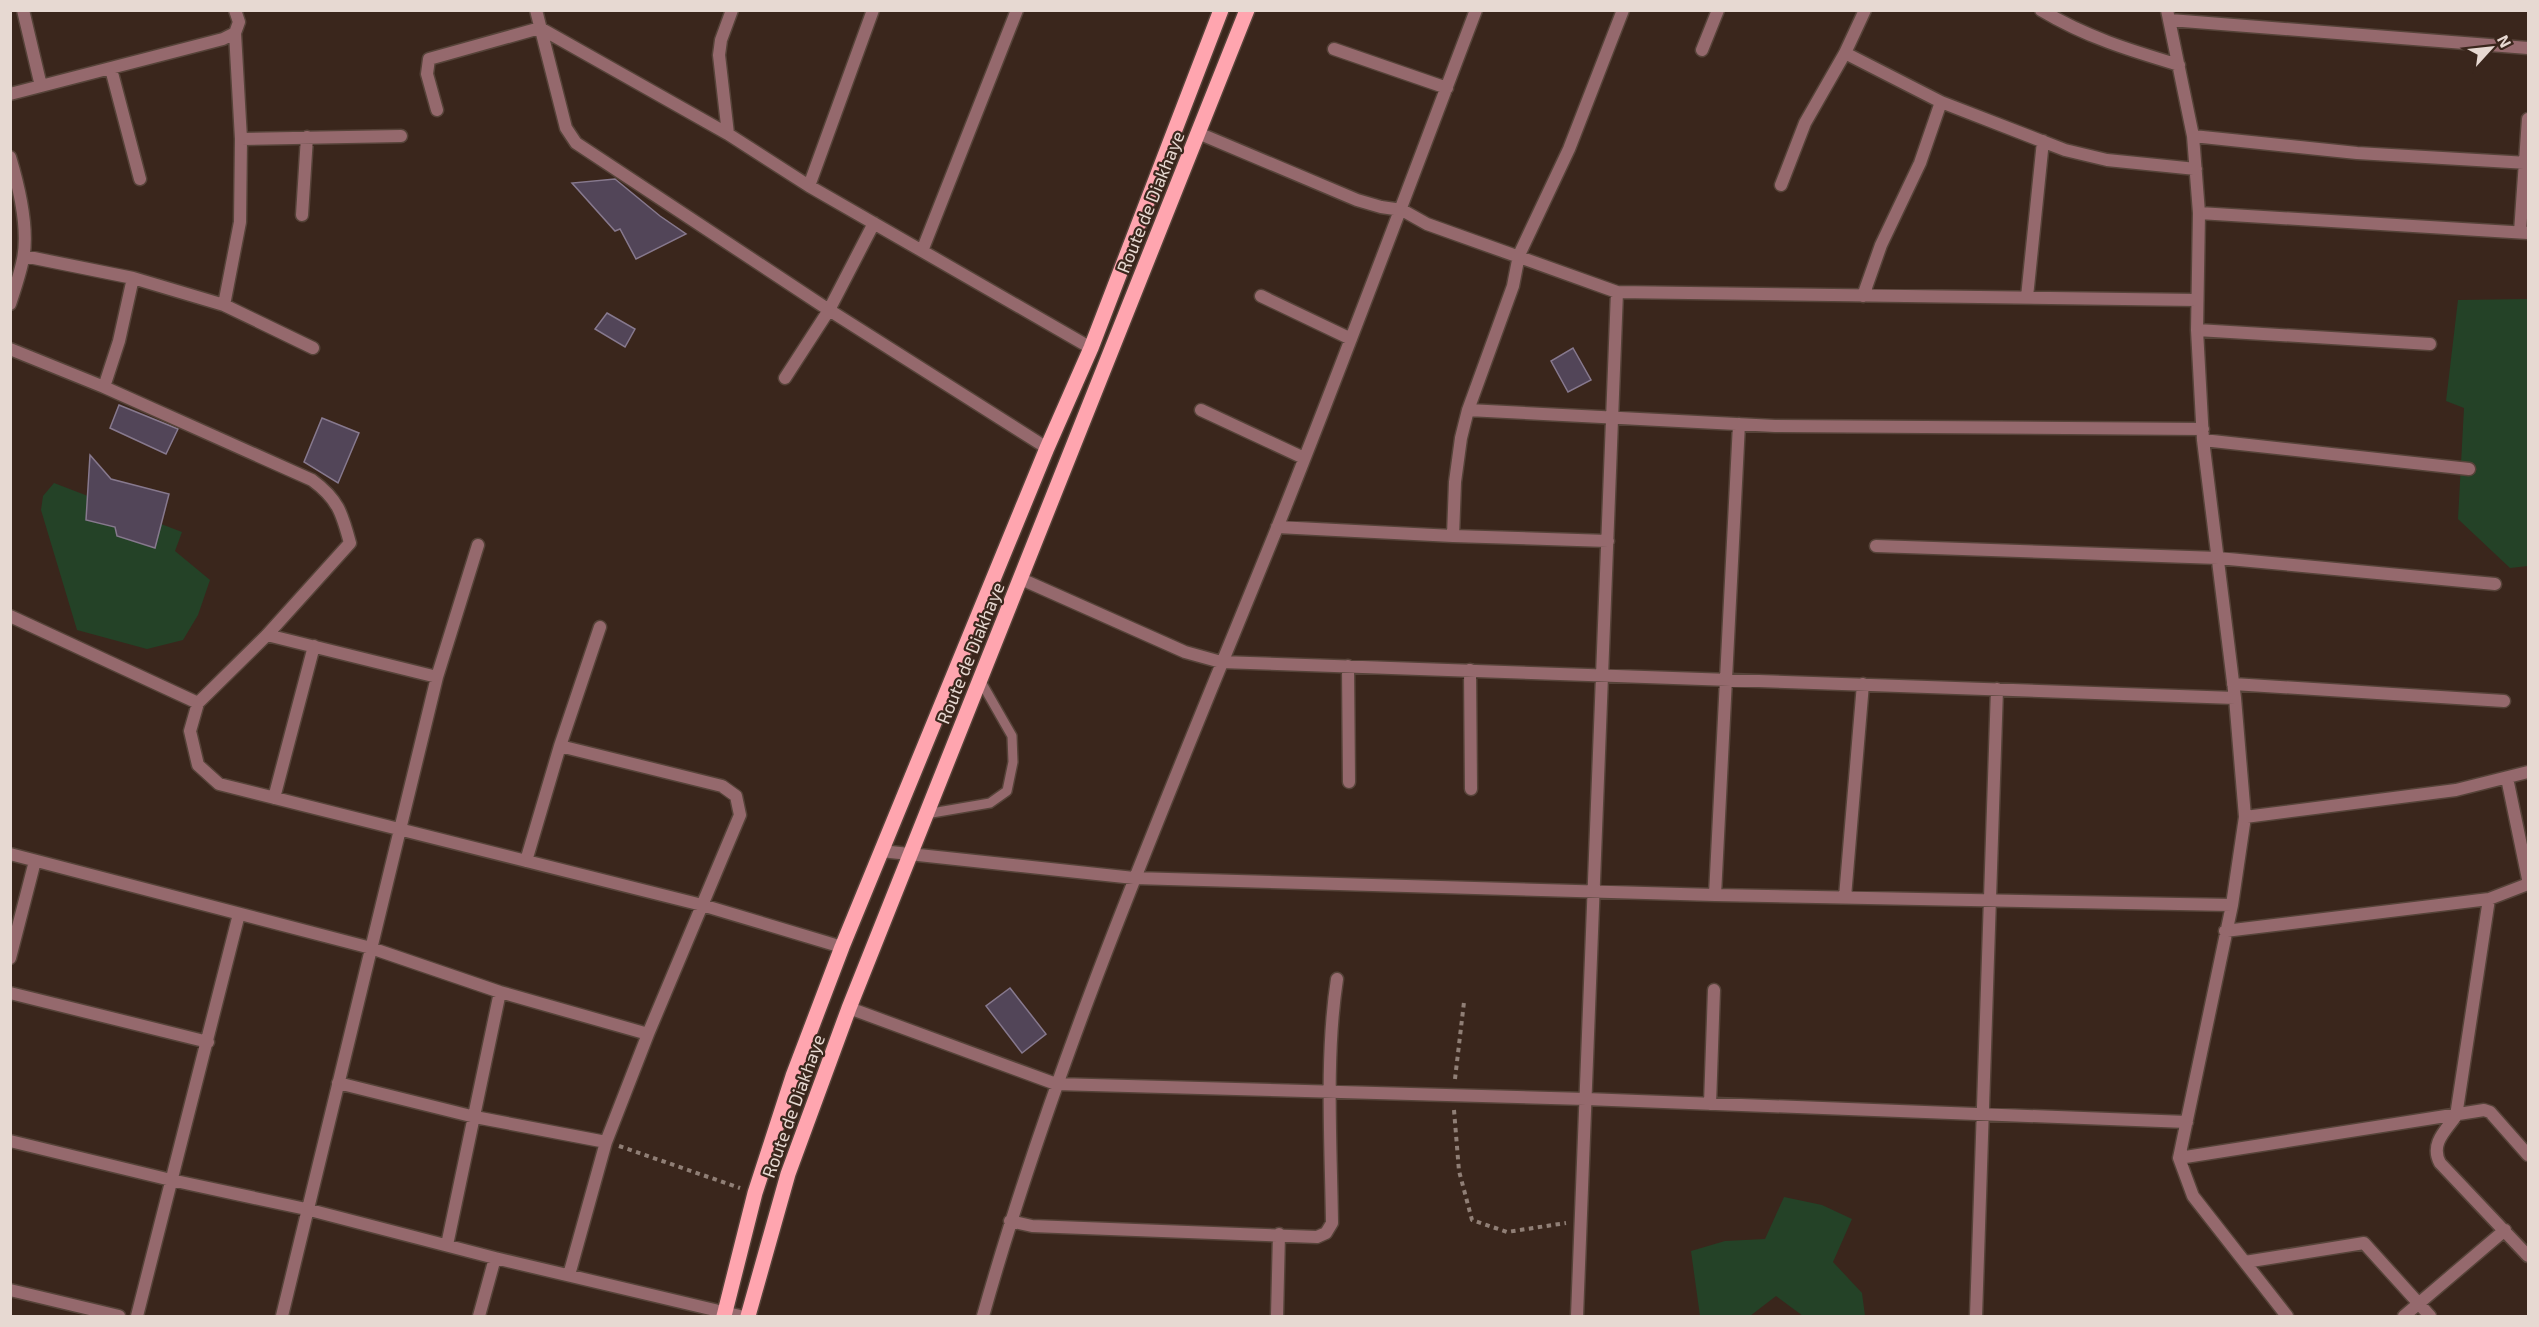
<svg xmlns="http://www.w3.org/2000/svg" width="2539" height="1327" font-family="'Exo 2',sans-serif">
<rect width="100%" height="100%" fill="#3a261c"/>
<path fill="#244227" d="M2528,299V566L2510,568L2458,519L2464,408L2446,401L2458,300Z
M54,483L182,532L175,551L210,580L198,615L183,640L147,649L77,630L41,510L43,496Z
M1784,1197L1822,1205L1852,1219L1833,1262L1862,1293L1865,1316H1803L1776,1296L1750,1316H1700L1691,1251L1725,1241L1765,1239Z"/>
<path fill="#524558" stroke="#87798e" stroke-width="1.5" d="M615,179L660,216L686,234L636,259L620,229L615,231L572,183Z
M607,313L635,329L625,347L595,329Z
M1573,348L1591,380L1568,392L1551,361Z
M119,405L178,429L166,454L110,428Z
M322,418L359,433L338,483L304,462Z
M90,455L111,479L169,494L155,548L117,536L115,527L86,520Z
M1010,988L1046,1034L1022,1053L986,1006Z"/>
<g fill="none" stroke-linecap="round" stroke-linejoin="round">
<defs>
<path id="lane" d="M926,814L990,803L1007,791L1013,762L1012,736L980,680"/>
<path id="street" d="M23,10L41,86
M536,10L566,128L576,143L829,310L1047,448
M2041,10C2086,37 2129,50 2179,65
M2167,10L2193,136L2199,213L2197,330L2203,440L2235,698L2245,817L2232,905L2179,1158L2193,1196L2287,1316
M2170,20L2528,48
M1334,49L1447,88
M1702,50L1718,10
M1845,53L1941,102L2065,150L2107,160L2196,169
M111,69L140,179
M10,94L223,39L235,33
M437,110L427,74L429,59L540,28L728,134L809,186L1091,348
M1198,133L1357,200L1381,207L1402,210L1427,224L1617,292L2197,300
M728,134L719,55L721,40L732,10
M2193,136L2357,153L2528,163
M241,139L401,136
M10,157C19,187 29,229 23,259C20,274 15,289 10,304
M1781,185L1805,123L1845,53L1865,10
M809,186L873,10
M2199,213L2528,233
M302,215L307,137
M2520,232L2528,119
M922,251L1017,10
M24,256L133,278L224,305L313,348
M133,278L119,341L104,387L312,480C338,499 342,513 350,543L267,635L198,703L190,731L198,765L219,784L702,905L842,947
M1261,296L1351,339
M1863,296L1881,245L1920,163L1941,102
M2027,297L2043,141
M224,305L240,222L241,139L235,33L239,22L235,10
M2197,330L2430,344
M10,349L104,387
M785,378L829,310L874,223
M1201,410L1304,458
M1468,410L1775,426L2203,429
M2203,440L2469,469
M1277,527L1453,536L1608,541
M1453,536L1455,482L1461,438L1468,410L1513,286L1519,255L1569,149L1623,10
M1876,546L2218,558L2495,584
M1021,579L1185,652L1221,662L2235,698
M10,616L198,703
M267,635L437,677
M1348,666L1349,782
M1470,670L1471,789
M2233,684L2504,701
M560,746L722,786L736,796L740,815L648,1034L606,1142L569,1275
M2507,778L2528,879
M274,798L314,646
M2245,817L2456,790L2528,772
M881,851L1134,878L1715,895L2232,905
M10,854L371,948L500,992L648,1034
M526,861L560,746L600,627
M1715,895L1739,424
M1845,897L1863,684
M2489,899L2456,1116C2445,1131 2430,1144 2440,1163L2528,1256
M2225,931L2489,899L2528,884
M10,958L35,861
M10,993L208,1042
M849,1008L1056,1084L1586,1099L2187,1122
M338,1083L475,1117L606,1142
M1710,1104L1714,990
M10,1141L171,1180L306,1209L495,1258L740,1316
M2179,1158L2484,1110L2490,1112L2528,1155
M1010,1221L1032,1226L1317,1237L1326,1233L1332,1223C1331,1145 1325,1057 1337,979
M447,1245L500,992
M2245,1262L2364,1243L2430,1316
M10,1290L119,1316
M137,1316L239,914
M282,1316L437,677L478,545
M479,1316L495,1258
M983,1316C1059,1046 1172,788 1277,528C1346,356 1410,183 1476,10
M1277,1316L1279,1234
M1577,1316L1617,292
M1976,1316L1997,689
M2404,1316L2505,1230"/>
<path id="primary" d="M724,1316L755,1193L793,1076L842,947L1047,448L1091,348L1221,10
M748,1316L788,1174L849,1008L1247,10"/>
</defs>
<use href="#lane" stroke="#564339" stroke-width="12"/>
<use href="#street" stroke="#564339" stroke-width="15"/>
<use href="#primary" stroke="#564339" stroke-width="18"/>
<path stroke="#907f76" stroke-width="4" stroke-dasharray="4.5 4.5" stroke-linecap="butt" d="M1455,1079L1464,1002
M1454,1110L1459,1171L1472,1220L1507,1232L1566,1223
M619,1146L740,1188"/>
<use href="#lane" stroke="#95696d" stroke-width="9"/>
<use href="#street" stroke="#95696d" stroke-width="12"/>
<use href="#primary" stroke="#ffa5af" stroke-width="15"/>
</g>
<g text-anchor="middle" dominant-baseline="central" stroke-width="4.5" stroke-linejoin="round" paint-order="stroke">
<g font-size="18" fill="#e7d9d2" stroke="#3a261c">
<text transform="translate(1150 202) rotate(-68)">Route de Diakhaye</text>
<text transform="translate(970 653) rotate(-68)">Route de Diakhaye</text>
<text transform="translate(793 1106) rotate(-70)">Route de Diakhaye</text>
</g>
</g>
<rect width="2539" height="1327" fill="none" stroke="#e7d9d2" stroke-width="24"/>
<g transform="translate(2491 48) rotate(63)" stroke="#3a261c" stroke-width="4.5" paint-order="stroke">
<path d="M0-4.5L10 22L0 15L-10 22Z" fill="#e7d9d2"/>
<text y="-9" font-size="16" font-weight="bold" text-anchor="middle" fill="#e7d9d2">N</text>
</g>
</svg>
